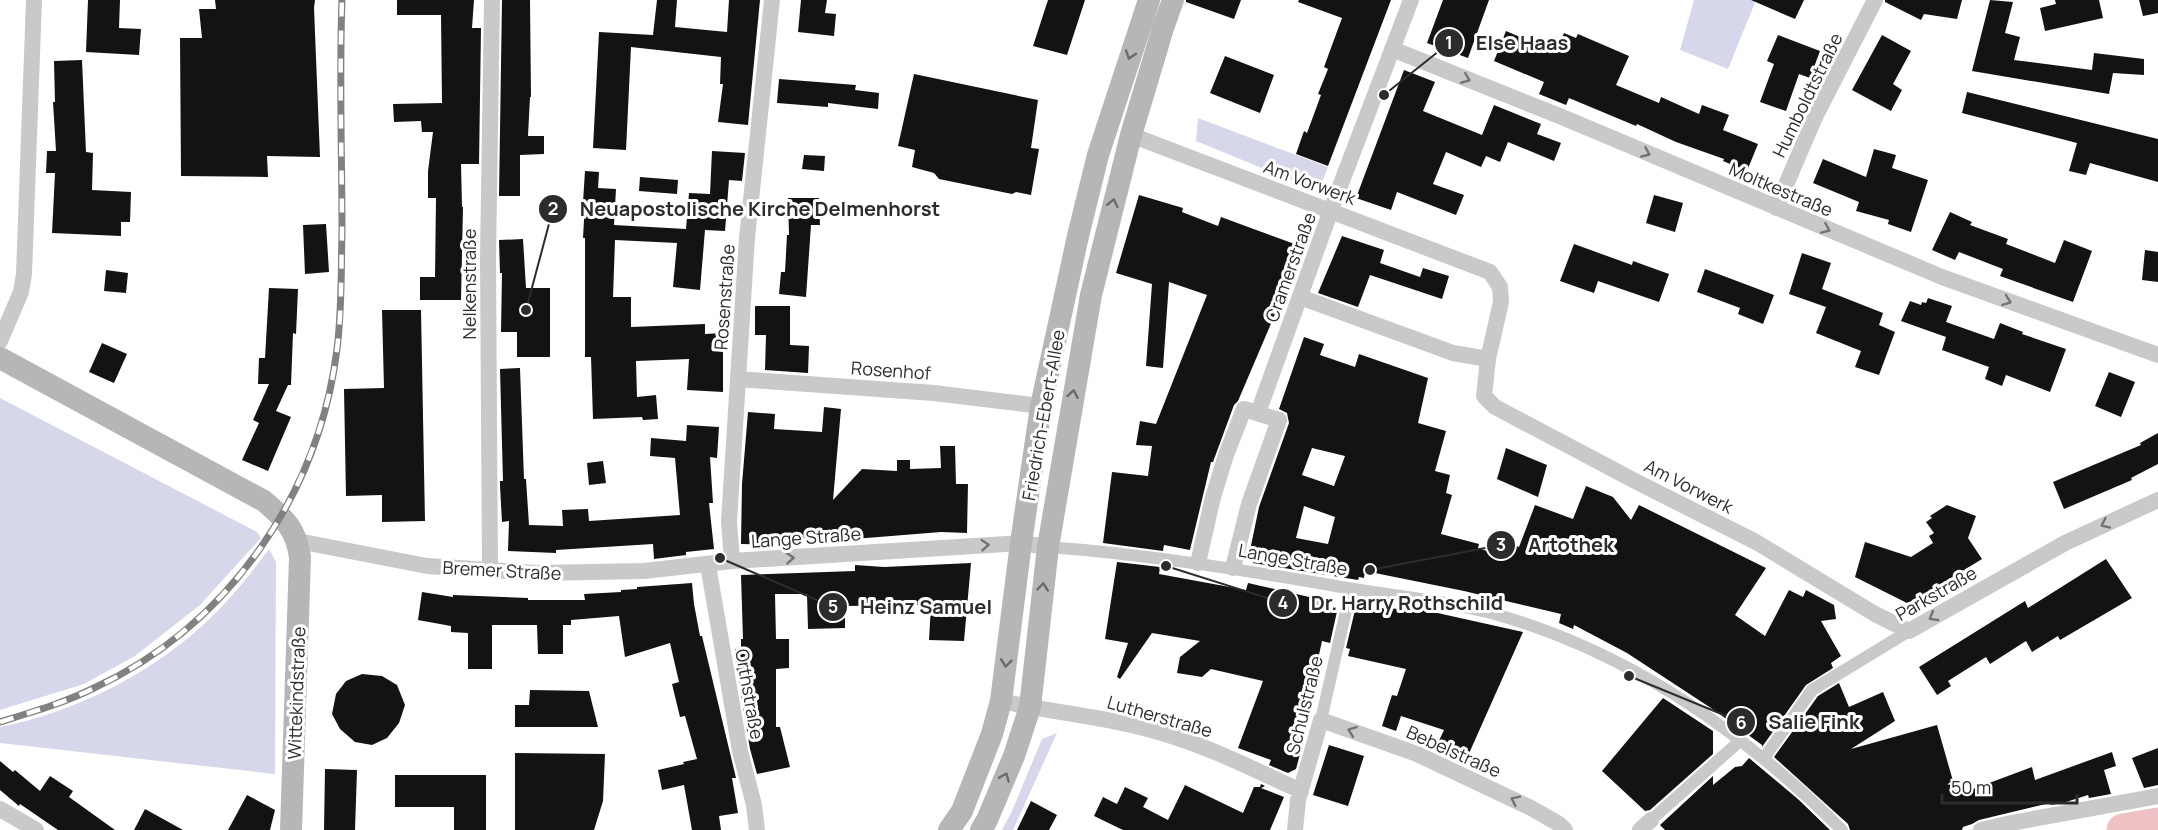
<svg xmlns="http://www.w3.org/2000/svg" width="2158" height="830" font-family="Manrope,sans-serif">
<rect width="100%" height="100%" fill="#fff"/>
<path fill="#d7d7ec" d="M1694,0H1756L1728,69L1680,50Z
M1198,118L1328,167L1321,185L1313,189L1196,141Z
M0,398L257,532L261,538L200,605L135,656L84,684L0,710Z
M269,549L276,562L275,774L0,743V727C74,712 147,676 203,625C228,602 249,576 269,549Z
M1057,733L1013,830H1002L1012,811L1042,739Z"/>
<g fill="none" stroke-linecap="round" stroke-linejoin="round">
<path stroke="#eec1c4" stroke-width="33" d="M2123,830L2158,824"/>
</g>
<path fill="#131313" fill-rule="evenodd" d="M88,0H120L119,28L141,29L139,55L86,52Z
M215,0H315L314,8L320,157L267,156L268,177L181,176L180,38H202L199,9H216Z
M397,0H474L472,28H481L479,164H461L462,207H463L461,300H420V277H435L436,198H428V171L433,132H422L421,121L394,122L393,104L442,103L441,15H397Z
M502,0H530L531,97H530L528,136H544V154L520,155V196H499Z
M657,0H677L675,27L727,32L729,0H760L748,125L718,122L723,84H720L721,57L631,47L626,150L593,148L599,32L653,35Z
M801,0H827L825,13L836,14L834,36L798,32Z
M1048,0H1085L1067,55L1033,46Z
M1186,0H1241L1234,19L1186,2Z
M1299,0H1391L1328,166L1296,154L1304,131L1307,133L1321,95L1318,94L1328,69L1324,67L1342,18L1298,2Z
M1443,0H1489L1468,58L1427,43Z
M1751,0H1804L1795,19Z
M1885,0H1962L1957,19L1924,14L1921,20L1885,2Z
M1990,0L2013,2L2005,33L2020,37L2014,60L2092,70L2094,53L2144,59V75L2113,73L2109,94L1972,71Z
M2055,0H2099L2103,18L2045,31L2040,8L2056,4Z
M2139,0H2158V13L2143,16Z
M1506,31L1556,52L1564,33L1576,38L1578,34L1629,56L1616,85L1659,103L1661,97L1699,114L1702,105L1729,115L1723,130L1758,144L1747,171L1723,161L1724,159L1676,142L1637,124L1636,126L1569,98L1566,105L1539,94L1544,82L1494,61Z
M1778,35L1820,51L1810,78L1799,74L1786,111L1760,102L1774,64L1767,61Z
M1882,35L1911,51L1893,84L1902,90L1891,111L1852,90Z
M1225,56L1274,75L1260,113L1210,93Z
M82,60L86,152L93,153L92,190L131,192L130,222H121V236L52,233L55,173H46L47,151H56L53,102H55L54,61Z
M1404,70L1435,82L1423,111L1482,135L1494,105L1541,124L1537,134L1561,143L1554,161L1508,142L1500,162L1486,156L1481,167L1446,152L1433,184L1464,195L1456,215L1397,192L1391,210L1356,198Z
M914,74L1038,100L1031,148L1039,149L1031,195L1016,192L1012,194L939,179L934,173L912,167L915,150L898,146Z
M779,79L856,85L855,90L879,93L878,109L828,103V107L777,103Z
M1967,92L2158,139V182L2090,163L2086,175L2069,171L2077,143L1962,113Z
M1874,149L1896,155L1892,168L1928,180L1911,232L1888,224L1889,220L1856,211L1859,202L1813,183L1823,159L1866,177Z
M712,151L745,153L742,181L729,180L725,231L705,230L700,290L673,287L677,243L615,240L613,297H631V327L705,324V334L723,333V392L687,390L689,359L636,361L637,397L656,395L658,419L643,420L642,417L593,419L591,357H585V238H583L585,202H583L585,171L599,172L598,188L616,189L614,225L686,229L689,193L710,194Z
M804,155L825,156L824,171L802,169Z
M640,177L678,180L677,194L639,191Z
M1139,195L1183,208L1182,212L1218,226L1221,217L1300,246L1273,319L1238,401L1234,405L1213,462H1211L1190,550L1164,545L1163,551L1103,543L1112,472L1148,476L1152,446L1136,445L1140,421L1156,424L1207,295L1169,282L1163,368L1146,366L1152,284L1116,273Z
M1654,195L1683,203L1675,232L1646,223Z
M788,198H819L820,225H811L806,297L779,294L781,272H785L787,235H789Z
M1950,212L1972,222L1970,225L2008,239L2006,244L2055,263L2064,240L2092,251L2073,302L2000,276L2003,269L1959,252L1955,260L1932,250Z
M326,224L329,272L305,274L303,225Z
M1342,236L1384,250L1380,263L1420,277L1423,268L1449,276L1442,299L1370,275L1358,307L1318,293Z
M523,239L526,288H550V357H517V332H501L502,273H500L499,240Z
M1574,244L1632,265L1633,261L1669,274L1659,302L1598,281L1594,293L1560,281Z
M2145,250L2158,252V282L2142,280Z
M1802,253L1831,263L1822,289L1883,313L1879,325L1895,332L1879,375L1855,367L1861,351L1816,333L1826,307L1789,294Z
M1705,269L1774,295L1763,324L1738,314L1740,308L1697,292Z
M106,270L128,273L126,293L104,291Z
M269,288L298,289L296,334L293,333L291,385H288L276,411L291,417L268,471L242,460L259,423L253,420L269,384H258L259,358H265Z
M1928,298L1952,306L1946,322L1994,339L2000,323L2023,332L2022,334L2066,349L2050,392L2006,375L2002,386L1985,379L1989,367L1942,350L1946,337L1901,321L1910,301L1921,305L1922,302L1926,303Z
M755,306H790V345L809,346L808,373L765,370L766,335H755Z
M382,310H421L425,521L382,522V495L346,496L344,389L384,388Z
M1304,337L1324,344L1320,355L1355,367L1359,354L1428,378L1418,423L1446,431L1435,471L1450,475L1446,493L1452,495L1441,534L1479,544L1478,548L1508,558L1513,545L1519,547L1535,505L1573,519L1586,486L1613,497L1631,520L1639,505L1766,568L1735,615L1765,636L1789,590L1803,597L1806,590L1834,605L1836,619L1821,621L1841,656L1831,663L1833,668L1806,685L1762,747V745L1714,710L1627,653L1574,625L1573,629L1559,623L1561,614L1464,591L1365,571L1364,578L1359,577L1358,580L1253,563V561L1248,560L1259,507L1289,423L1287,413L1279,409ZM1312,448L1345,456L1334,486L1302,475ZM1304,506L1335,517L1328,544L1296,538Z
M102,343L127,354L114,383L89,372Z
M520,368L524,479H526L529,525L563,526L562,510L588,509L589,521L680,515L675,458L650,456L651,438L686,441L687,425L719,427L717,458L710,457L713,503H709L714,549L686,552V555L654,559L653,544L556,550V553L508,551L509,521L502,522L500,486V481H503L500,369Z
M2109,372L2135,382L2121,417L2095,406Z
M824,407L841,409L833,500L862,469L897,471V460H910V469L941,468L940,446H955L956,484H968L967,533L941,532L779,545L741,544L742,484L748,412L775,414L774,429L822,432Z
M2158,433V464L2131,478L2132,480L2064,509L2053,482L2141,445L2140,443Z
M1506,448L1547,465L1538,497L1497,479Z
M603,461L606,483L589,485L587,463Z
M1947,505L1976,516L1968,538L1982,559L1909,604L1855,577L1865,542L1911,557L1933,543L1929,536L1934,533L1926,522L1932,518L1930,516Z
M2106,559L2132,598L2060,640L2058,636L2032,652L2026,641L1990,664L1986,657L1948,681L1951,686L1937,695L1919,667L2025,601L2028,608Z
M1117,562L1160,567L1159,574L1246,590L1248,583L1331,602L1330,605L1338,607L1330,643L1322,641L1308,705L1313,706L1296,769L1288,773L1269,765L1271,760L1238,748L1263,681L1211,669L1202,677L1177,673L1180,657L1200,641L1152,633L1120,679L1117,677L1128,643L1105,639Z
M971,563L964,641L929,640L931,605L845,606V628L808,629L807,594H775L776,639H789V668L776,669V727H780L790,767L757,774L750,749L735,659V649H741V639H743L741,575L855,571V565L884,567Z
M692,583L694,604L700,636H702L736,778H732L738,813L719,816L721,830H692L684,785L662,790L658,770L684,764L683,762L697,759L685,716L680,717L672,684L679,682L670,643L625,657L619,616L571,620V625H563V654H538L537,625H492V669H468V633L451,632V626L418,620L422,592L453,597V595L528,598V600H585L584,594L621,592V590L637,589V587Z
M1359,607L1424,610L1523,632L1467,758L1437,745L1444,730L1401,716L1396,731L1382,726L1392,695L1397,696L1406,669L1348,656L1350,649L1346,648L1355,610H1358Z
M362,674L382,676L397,685L405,705L399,723L387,738L372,745L355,742L340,729L332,714L336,694L346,681Z
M1839,683L1849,707L1883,692L1895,721L1851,749L1937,725L1957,795L2032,767L2035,780L2112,752L2116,766L2104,770L2111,794L2089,798L2088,795L2066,802L2051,805L2050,803L1979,820L1972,824L1963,827L1962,830H1850L1848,824L1774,757L1818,696Z
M530,690L589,691L598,727H515V705H529Z
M1663,698L1713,731V754L1650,810L1645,811L1602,771Z
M1329,745L1364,756L1348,806L1313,795Z
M2158,748V785L2144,788L2132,758Z
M515,753L605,754L603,801L594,830H515Z
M1749,758L1799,800L1830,830H1665L1660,825L1713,776V785L1735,767L1742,766Z
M0,761L13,772L15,770L40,791L50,776L73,791L69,797L115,830H58L20,804L19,806L0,790Z
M325,769L357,770L355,830H324Z
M395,775H486V830H454V807H395Z
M1261,784L1265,786L1261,788L1284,797L1270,830H1123L1094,816L1103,797L1117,804L1125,787L1148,798L1143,807L1168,820L1185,785L1243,813L1254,787H1260Z
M247,795L275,810L270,830H228Z
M1031,801L1057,815L1049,830H1017Z
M145,809L183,830H134Z"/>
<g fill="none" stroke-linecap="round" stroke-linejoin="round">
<path stroke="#c9c9c9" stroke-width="12" d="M1048,547C1143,554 1237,569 1330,585C1384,595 1439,599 1491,613C1626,650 1744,732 1842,830
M1321,720L1351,589
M1764,758L1812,690L1909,631
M1651,820L1741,740"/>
<path stroke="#c9c9c9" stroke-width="16" d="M1392,49L1562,117L1942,277L2158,355
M1131,135L1490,272L1500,287L1501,302L1488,359L1484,396L1495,407L1637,482L1756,542L1875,614L1909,631L2065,543L2158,500
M1776,208L1815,117L1875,0
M1300,297L1453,353L1488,359
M0,341L21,292L24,274L34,0
M738,379L934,393L1041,406
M1258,413L1331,210L1411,0
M298,541L427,566L536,573L644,571L732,561L1021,543L1048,547
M732,561L729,521L747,238L772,0
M1198,563L1213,497L1226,455L1244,409L1279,420L1249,504L1233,568
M708,565L740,751L754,805L757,830
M490,569L488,258L492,0
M1001,701C1054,713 1109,717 1162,733C1210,747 1255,770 1301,791
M0,809L36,830
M1295,830L1298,800L1321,720L1417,754L1531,808L1559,824L1565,830
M1640,830L1651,820
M1981,830L2011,823L2158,796"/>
<path stroke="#b6b6b6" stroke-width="22" d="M0,358L264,501C285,519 296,529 300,557L291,830
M949,830L962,811L992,734L1001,701L1021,543L1041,406L1078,236L1098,155L1149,0
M981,830L987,820L1014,756L1030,707L1048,547L1091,295L1131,135L1163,28L1173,0"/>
<defs>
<path id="rail" d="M0,722C32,712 64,703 94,688C228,626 319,495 337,349C342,310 341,271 342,231C342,154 339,77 342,0"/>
</defs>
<use href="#rail" stroke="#818181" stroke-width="7"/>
<use href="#rail" stroke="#fff" stroke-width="4.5" stroke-dasharray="14" stroke-linecap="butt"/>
</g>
<defs><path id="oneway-chevron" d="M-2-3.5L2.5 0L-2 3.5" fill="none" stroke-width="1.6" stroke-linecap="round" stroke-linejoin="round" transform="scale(1.5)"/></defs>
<g stroke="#6a6a6a">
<use href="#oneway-chevron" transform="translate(1130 55) rotate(109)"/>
<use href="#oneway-chevron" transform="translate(1113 203) rotate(-77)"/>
<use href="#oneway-chevron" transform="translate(1073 394) rotate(-80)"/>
<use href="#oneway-chevron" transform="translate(1043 587) rotate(-84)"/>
<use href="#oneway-chevron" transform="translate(1006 663) rotate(97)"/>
<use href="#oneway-chevron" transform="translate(1005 777) rotate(-67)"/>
</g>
<g stroke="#737373">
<use href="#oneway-chevron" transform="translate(1466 79) rotate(22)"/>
<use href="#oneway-chevron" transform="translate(1646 153) rotate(23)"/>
<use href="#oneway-chevron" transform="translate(1826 229) rotate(23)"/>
<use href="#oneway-chevron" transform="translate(2007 301) rotate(20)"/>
<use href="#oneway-chevron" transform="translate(2105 524) rotate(155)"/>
<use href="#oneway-chevron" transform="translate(985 545) rotate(-4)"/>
<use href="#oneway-chevron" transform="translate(790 558) rotate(-4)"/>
<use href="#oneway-chevron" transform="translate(1933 617) rotate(150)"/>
<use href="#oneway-chevron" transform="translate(1352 731) rotate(-160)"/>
<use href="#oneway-chevron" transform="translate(1515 800) rotate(-154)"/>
</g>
<g text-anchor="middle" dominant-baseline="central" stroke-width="6" stroke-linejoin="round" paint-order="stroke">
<g font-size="18" fill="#2c2c2c" stroke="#fff">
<text transform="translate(1807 95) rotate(-64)">Humboldtstraße</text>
<text transform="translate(1310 182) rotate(20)">Am Vorwerk</text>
<text transform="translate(1781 189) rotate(23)">Moltkestraße</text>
<text transform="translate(1290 267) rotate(-70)">Cramerstraße</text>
<text transform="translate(469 284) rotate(-90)">Nelkenstraße</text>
<text transform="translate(724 297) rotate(-86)">Rosenstraße</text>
<text transform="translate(891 370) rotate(4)">Rosenhof</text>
<text transform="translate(1043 415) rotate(-80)">Friedrich-Ebert-Allee</text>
<text transform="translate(1689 486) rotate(27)">Am Vorwerk</text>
<text transform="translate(806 537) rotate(-4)">Lange Straße</text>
<text transform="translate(1293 559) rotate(10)">Lange Straße</text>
<text transform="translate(502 570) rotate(3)">Bremer Straße</text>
<text transform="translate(1936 593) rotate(-30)">Parkstraße</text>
<text transform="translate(296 693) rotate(-88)">Wittekindstraße</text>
<text transform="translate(750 694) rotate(80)">Orthstraße</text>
<text transform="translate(1304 705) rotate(-76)">Schulstraße</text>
<text transform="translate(1160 716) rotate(16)">Lutherstraße</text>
<text transform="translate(1454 751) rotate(24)">Bebelstraße</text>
</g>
</g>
<path fill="none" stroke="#2c2c2c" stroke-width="2" d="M1384 95L1449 43M526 310L553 209M1370 570L1501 545M1166 566L1283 603M720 558L833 607M1629 676L1741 722"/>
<g fill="#2c2c2c" stroke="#fff" stroke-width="2">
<circle cx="1384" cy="95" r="6"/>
<circle cx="526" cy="310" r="6"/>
<circle cx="1370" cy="570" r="6"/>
<circle cx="1166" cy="566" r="6"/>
<circle cx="720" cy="558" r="6"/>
<circle cx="1629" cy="676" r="6"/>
<circle cx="1449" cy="43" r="15"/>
<circle cx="553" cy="209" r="15"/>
<circle cx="1501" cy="545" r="15"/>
<circle cx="1283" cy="603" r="15"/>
<circle cx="833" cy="607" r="15"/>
<circle cx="1741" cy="722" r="15"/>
</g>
<g font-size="18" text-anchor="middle" font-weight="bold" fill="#fff">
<text x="1449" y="49">1</text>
<text x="553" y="215">2</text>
<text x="1501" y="551">3</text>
<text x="1283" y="609">4</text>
<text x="833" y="613">5</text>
<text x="1741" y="729">6</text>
</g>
<g font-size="20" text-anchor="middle" font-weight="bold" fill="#2c2c2c" stroke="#fff" stroke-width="6" stroke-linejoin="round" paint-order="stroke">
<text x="1522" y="50">Else Haas</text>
<text x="760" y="216">Neuapostolische Kirche Delmenhorst</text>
<text x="1571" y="552">Artothek</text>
<text x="1407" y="610">Dr. Harry Rothschild</text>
<text x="926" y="614">Heinz Samuel</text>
<text x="1814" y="729">Salie Fink</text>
</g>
<path d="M1942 794v9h135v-9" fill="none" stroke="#2c2c2c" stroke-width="3"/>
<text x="1951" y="794" font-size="18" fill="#2c2c2c" stroke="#ffffff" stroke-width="4.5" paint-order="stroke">50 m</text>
</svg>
